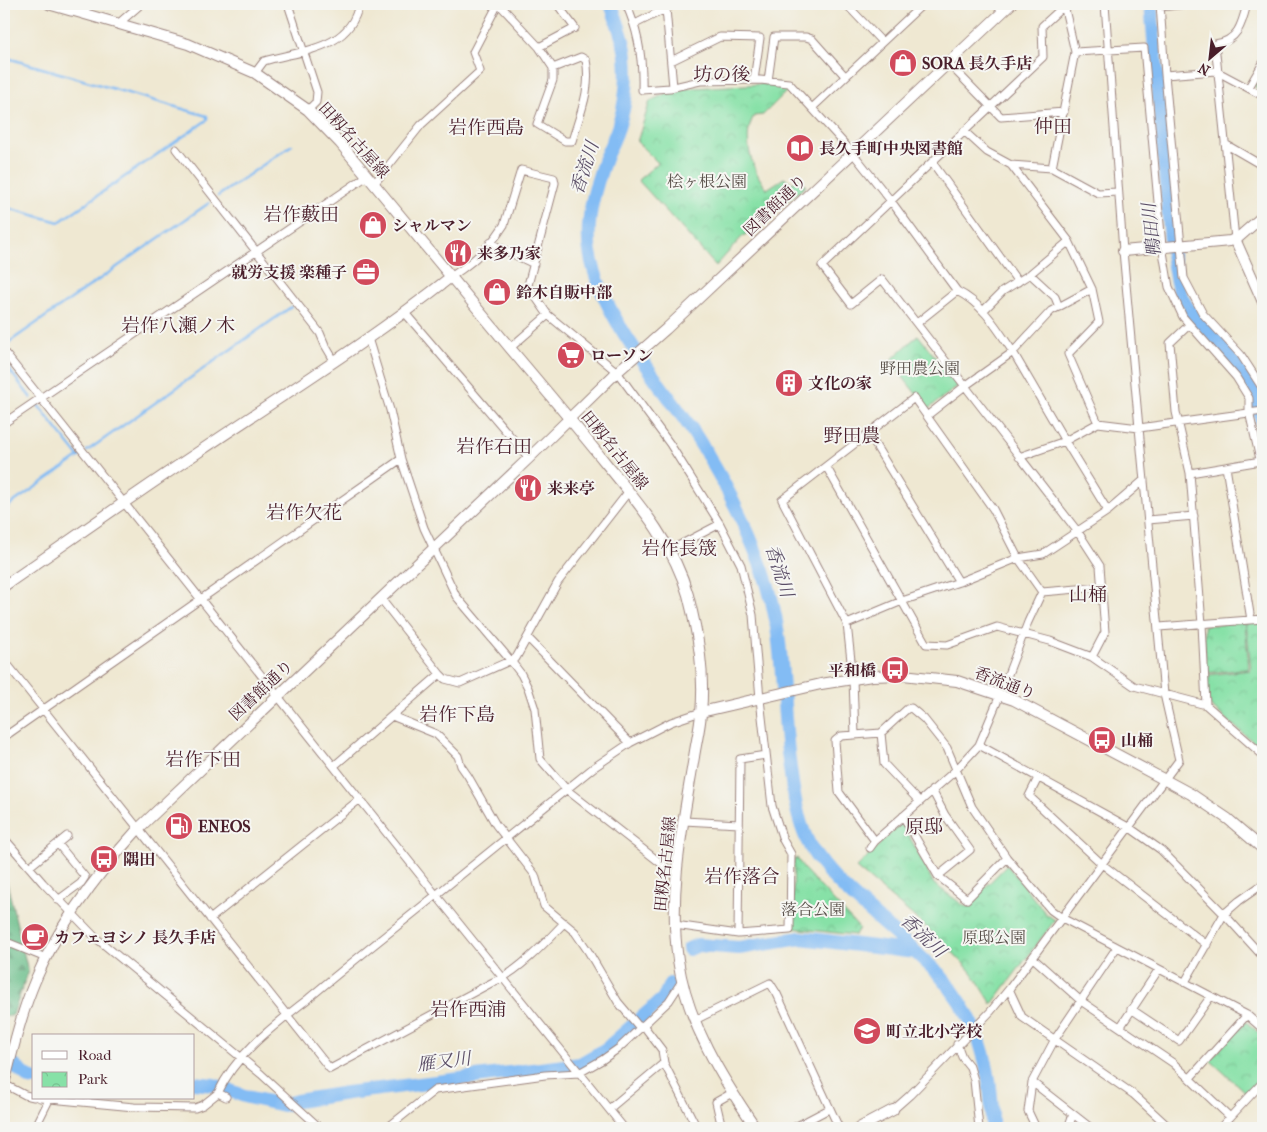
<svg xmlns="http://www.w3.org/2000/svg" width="1267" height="1132" font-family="'IM FELL French Canon','Noto Serif JP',serif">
<defs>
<pattern id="forest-firs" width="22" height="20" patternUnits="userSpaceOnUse" patternTransform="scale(1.25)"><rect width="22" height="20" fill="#6dbf8c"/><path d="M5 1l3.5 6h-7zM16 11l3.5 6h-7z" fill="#5c9b73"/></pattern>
<pattern id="park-crowns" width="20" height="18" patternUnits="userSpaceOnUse" patternTransform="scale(1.25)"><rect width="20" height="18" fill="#87e1a7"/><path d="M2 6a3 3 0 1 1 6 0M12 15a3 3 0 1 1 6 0" fill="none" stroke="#76c190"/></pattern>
</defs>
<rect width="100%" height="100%" fill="#f6f6f2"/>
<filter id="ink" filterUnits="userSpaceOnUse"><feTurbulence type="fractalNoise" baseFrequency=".02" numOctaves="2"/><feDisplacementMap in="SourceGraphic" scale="10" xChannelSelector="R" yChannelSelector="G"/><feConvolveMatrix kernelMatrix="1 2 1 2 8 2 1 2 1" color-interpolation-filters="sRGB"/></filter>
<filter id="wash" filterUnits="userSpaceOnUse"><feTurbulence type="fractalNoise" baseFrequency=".0096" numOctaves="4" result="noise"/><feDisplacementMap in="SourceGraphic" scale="20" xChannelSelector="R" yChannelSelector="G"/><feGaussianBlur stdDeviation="1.12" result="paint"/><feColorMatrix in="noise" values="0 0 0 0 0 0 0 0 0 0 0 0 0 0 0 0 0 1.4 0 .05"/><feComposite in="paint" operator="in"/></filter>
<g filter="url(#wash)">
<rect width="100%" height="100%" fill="#efe8d2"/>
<path fill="url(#forest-firs)" stroke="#5c6f5c" d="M4,870L28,971L13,1015L4,1017Z"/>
<path fill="url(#park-crowns)" stroke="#688069" d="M1263,69V92L1255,87V84Z
M780,83L788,90L763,115L754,116C741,137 752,171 767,189L784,178L793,183L798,178L806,186L741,238L716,266L638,180L658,163L637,142L650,101L676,89Z
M918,335L958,386L928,409L890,361Z
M1245,622L1249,669L1206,673L1204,626Z
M1246,622H1263V750L1208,704L1206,675L1251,670Z
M902,822L934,884L966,907L1007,865L1046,914L1055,920L992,1004C983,990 975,975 963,963C931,928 892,899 856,868Z
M797,858L803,868L859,928L855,935L792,928L794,859Z
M1246,1022L1263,1036V1075L1246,1093L1210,1060Z"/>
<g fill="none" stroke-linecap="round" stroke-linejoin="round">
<path stroke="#83bcf4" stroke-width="2.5" d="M4,57L207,116V120L59,222L4,207
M218,196L292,145
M5,345L209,203
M4,363L31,398
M37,404L79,457L81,455
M87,451L291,307
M4,509L79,457"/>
<path stroke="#83bcf4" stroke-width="14" d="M611,4C616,20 624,38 626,56C628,77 626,101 620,121C617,133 611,145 606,156C595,186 585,220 590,252C601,317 656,376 692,430C721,474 745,521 763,571C787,636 780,707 791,775C794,800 799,826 811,848C828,877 854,897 878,919C899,937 919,955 939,974C979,1019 993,1068 992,1128
M1151,4L1172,254C1175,270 1176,288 1184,302C1191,315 1204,326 1214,337C1241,367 1255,387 1263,426
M689,949L698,945L739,948L801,938L915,952
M4,1057L29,1078L34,1079
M194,1083L214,1085L247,1097L283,1105L297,1101L347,1093L580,1064L606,1049L664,998L670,984"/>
</g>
</g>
<g filter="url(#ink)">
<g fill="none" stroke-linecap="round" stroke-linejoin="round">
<defs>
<path id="street" d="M288,4L317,92L316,102L308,110
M499,4L539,47L575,28L557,4
M626,4C639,32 643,60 642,90L670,88L700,81L760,80L789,83L852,152L891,201L957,291C983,304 997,328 1013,352L1051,311L1092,289
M664,4L666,9L673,87
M846,4L882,42
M995,4L1003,11
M1160,4L1165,75L1184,278L1203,314L1241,355L1263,389
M1160,7L1187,4
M118,24L141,4
M635,24L675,4
M539,47L553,68V80L537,124L565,141H572C580,114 592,88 586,60L581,57L553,68
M1075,52L1144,48L1162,246L1169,287L1183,317L1236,377L1249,398V412L1263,472
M671,61L720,37L760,38L754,80
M948,63L1001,117L1064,112
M255,73L264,61C302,50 350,50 359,4
M1165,75L1216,71L1263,96
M768,81L774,37H806L812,39L845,76
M1249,87L1263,63
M812,108L923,4
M964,131L987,152L1011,165L1069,241L1092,289L1099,322L1068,354L1098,423
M1225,144L1263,166
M176,149L320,333L325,345L335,362
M932,162L1018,282
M1011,165L1052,168L1098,193L1118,192
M1052,168L1075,52L1064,5
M374,184L421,125L480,71L473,52L498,4
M1235,239L1215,44C1238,41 1242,24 1247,4
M490,243L534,264
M1030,274L1055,297L1059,307
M452,276C472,263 491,246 504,225L521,170L554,178L555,183L528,285L530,289L548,315L617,372L670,444L720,524L741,565L753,615L760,699L772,806L783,840L791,854L790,930L738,934L675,925
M984,310L1003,291L1030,274L1069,241
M405,313L529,458
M917,323L957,291
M1189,325L1170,343L1176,412L1190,473
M368,338L390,410L401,459L424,528L456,596L511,661L521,674L528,688L535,709L540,759L567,790L676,875
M510,348L548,315
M4,352L436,895L593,768L630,743L671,722L701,712
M928,415L965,386L882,279L851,304L822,266L1043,57L1042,26L1066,4
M4,423L367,176
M868,433L959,582
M1019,457L1065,441L1013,352L965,386L1078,532L1100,566L1105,632L1092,657
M826,466L926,644L947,645L997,627L1050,641L1092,657L1134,686L1206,705L1263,755
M1226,467L1251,620
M1108,511L1144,480
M1148,520L1194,516
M670,550L720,524
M1042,592L1101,587
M381,599L440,674
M847,624L902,601L959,582L1018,558L1043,554L1108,511L1065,441L1098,423L1139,428L1123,251L1105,4
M1159,627L1263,619
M528,638L630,743
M4,660L330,1069L493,982C516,974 546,942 563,924
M1206,705L1202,624L1190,473L1261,461
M392,716L436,734L458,756L461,766L468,776L496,825L535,875L544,906L575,932L588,951L618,1002L640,1028
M881,733L884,764L919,801
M855,735L853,679L847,624L782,500L914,398L993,509L1018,558L1042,592L1028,622L1000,695L979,745L956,770L875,841L870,848
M4,737L401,459
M979,745L1130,828L1161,850L1224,914L1263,957
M334,766L440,674L445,679L460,683L516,658L558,582L629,491
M1038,778L1029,796L1102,864L1207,945
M932,790L945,815L970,850L938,876
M903,816L938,876L967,899L1007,858
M684,821L739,824
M4,838L43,883L96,938L261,1074L320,1128
M875,841L839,792L835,741L841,736L881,733L907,709L911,708L924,719L947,748L972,807L1007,858L1051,910L1062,918L1247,1015L1263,1029
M58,844L85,877L81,883L58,900
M29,867L67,836
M210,919L360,799
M738,934L740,759L766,755
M4,941L46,958
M1033,958L1081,1001L1173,1063L1230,1117
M1185,982L1224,914L1239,901L1263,884
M1009,989L1022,1017L1133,1094L1170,1128
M1131,1009L1179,1041L1211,996
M695,1020L770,983L777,994L839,1128
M643,1025L662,1050L664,1063L697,1128
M1121,1026L1159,969
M957,1044L962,1057L970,1067L974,1080L979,1128
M1190,1078L1247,1015
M1032,1082L1028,1111L1036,1128
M4,1084L25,1095L34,1097
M218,1093C236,1053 275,1025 309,998C350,963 394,929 436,895L624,1128
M40,1098L134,1107L195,1108L203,1105L218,1093L226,1097
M609,1109L664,1063
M893,1110L910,1095L991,1011L1009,989L1179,760L1164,694L1139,428L1263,411
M35,1128L49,1100
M387,1128L435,1090L545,1075L579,1073L602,1060L619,1048L669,1001L682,981
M722,1128L716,1102L732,1093
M793,1128L829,1109
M1068,1128L1073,1114
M1091,1128L1032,1082L1055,1039L1117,947
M1220,1128L1263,1082"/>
<path id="secondary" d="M71,10L188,44L255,73L308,110L340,143C397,211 453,280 510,348C543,387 576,426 608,466C640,505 674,545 688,595C698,634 705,672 701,713C700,728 696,743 694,757C683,824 668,892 678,960C687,1022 721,1077 756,1128
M1235,239L1263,302
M1123,251L1230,241L1239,237L1263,216
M4,586C68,542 132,496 197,453C283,395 370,341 452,276
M701,712L821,684L872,676L903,675L957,681L1014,700L1165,780L1191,794L1228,819L1263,849
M4,1084C13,1049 21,1014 35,981C59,924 97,874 138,829L529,458L617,372L666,329L1011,4
M859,1128L893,1110"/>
<path id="primary" d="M50,4L71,10L75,4"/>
</defs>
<use href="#street" stroke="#9c847e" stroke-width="9"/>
<use href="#secondary" stroke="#9c847e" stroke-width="12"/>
<use href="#primary" stroke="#9c847e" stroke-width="13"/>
<use href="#street" stroke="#fff" stroke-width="7"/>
<use href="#secondary" stroke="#fff" stroke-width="10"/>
<use href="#primary" stroke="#fff" stroke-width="11"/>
</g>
</g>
<defs>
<symbol id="shop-disc" viewBox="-11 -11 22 22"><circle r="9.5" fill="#d1495b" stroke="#f6f6f2"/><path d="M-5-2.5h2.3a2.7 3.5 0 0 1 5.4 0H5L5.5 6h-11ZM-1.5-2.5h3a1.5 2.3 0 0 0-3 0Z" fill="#fff"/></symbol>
<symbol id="library-disc" viewBox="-11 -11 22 22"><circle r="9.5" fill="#d1495b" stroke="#f6f6f2"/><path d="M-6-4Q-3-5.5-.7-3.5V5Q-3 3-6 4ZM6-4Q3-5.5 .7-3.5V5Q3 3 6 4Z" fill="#fff"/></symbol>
<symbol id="restaurant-disc" viewBox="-11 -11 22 22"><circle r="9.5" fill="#d1495b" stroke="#f6f6f2"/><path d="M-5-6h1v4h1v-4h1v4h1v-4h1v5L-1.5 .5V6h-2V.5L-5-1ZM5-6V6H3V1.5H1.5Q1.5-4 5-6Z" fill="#fff"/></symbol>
<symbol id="office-disc" viewBox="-11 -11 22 22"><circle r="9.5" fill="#d1495b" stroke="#f6f6f2"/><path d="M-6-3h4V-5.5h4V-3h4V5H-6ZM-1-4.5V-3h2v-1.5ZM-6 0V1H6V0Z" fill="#fff"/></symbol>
<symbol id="supermarket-disc" viewBox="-11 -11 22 22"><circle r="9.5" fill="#d1495b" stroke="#f6f6f2"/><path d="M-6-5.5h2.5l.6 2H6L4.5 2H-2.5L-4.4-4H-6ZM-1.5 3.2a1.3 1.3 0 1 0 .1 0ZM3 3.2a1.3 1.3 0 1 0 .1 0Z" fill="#fff"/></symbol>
<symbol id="building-disc" viewBox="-11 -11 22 22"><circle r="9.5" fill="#d1495b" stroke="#f6f6f2"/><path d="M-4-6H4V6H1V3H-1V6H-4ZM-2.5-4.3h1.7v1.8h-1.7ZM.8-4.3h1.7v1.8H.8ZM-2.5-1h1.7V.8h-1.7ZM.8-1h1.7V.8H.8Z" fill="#fff"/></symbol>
<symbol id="bus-disc" viewBox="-11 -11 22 22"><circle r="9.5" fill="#d1495b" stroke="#f6f6f2"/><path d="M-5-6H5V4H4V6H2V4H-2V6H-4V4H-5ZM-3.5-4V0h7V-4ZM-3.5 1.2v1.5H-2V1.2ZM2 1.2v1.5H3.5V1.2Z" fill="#fff"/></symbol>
<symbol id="fuel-disc" viewBox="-11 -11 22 22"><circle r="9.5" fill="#d1495b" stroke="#f6f6f2"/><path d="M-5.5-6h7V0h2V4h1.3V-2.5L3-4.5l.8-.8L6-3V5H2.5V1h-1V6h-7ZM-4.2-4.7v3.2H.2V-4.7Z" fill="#fff"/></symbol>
<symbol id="cafe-disc" viewBox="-11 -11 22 22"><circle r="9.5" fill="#d1495b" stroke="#f6f6f2"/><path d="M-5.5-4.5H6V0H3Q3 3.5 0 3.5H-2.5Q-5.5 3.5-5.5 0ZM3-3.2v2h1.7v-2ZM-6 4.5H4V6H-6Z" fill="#fff"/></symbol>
<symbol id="school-disc" viewBox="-11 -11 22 22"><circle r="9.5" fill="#d1495b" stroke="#f6f6f2"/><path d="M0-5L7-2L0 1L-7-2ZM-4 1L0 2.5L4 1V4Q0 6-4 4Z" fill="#fff"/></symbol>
</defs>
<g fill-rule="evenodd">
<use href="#shop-disc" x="887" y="47" width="32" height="32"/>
<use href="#library-disc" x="784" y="132" width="32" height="32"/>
<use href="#shop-disc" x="357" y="209" width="32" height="32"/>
<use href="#restaurant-disc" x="442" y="237" width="32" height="32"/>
<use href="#office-disc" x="350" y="256" width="32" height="32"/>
<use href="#shop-disc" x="481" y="276" width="32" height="32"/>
<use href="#supermarket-disc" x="555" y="339" width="32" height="32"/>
<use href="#building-disc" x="773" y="367" width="32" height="32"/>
<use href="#restaurant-disc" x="512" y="472" width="32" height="32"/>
<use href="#bus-disc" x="879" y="654" width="32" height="32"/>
<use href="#bus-disc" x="1086" y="724" width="32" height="32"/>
<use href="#fuel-disc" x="163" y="810" width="32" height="32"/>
<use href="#bus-disc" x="88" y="843" width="32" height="32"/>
<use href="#cafe-disc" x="19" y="921" width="32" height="32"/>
<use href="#school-disc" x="851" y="1015" width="32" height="32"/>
</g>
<g text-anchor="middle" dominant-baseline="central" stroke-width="4" stroke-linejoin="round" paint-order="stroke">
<g font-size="16" font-weight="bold" fill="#4a1f2b" stroke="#f6f6f2" text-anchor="start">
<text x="922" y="63">SORA 長久手店</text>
<text x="819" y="148">長久手町中央図書館</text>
<text x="392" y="225">シャルマン</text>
<text x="477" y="253">来多乃家</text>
<text x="347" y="272" text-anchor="end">就労支援 楽種子</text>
<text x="516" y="292">鈴木自販中部</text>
<text x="590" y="355">ローソン</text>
<text x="808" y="383">文化の家</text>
<text x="547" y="488">来来亭</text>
<text x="876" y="670" text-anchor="end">平和橋</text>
<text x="1121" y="740">山桶</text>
<text x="198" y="826">ENEOS</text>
<text x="123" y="859">隅田</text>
<text x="54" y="937">カフェヨシノ 長久手店</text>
<text x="886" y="1031">町立北小学校</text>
</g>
<g font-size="16" fill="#4a1f2b" stroke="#f6f6f2">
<text transform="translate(354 140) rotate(48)">田籾名古屋線</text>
<text transform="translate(775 205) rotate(-44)">図書館通り</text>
<text transform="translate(615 450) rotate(51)">田籾名古屋線</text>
<text transform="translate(1005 683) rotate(21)">香流通り</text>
<text transform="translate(261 690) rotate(-43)">図書館通り</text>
<text transform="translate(665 864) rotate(-84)">田籾名古屋線</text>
</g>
<g font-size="16" fill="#59504a" stroke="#f6f6f2">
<text x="707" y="181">桧ヶ根公園</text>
<text x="920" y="368">野田農公園</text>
<text x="813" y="909">落合公園</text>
<text x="994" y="937">原邸公園</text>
</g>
<g font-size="18" font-style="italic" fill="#5b4e67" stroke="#f6f6f2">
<text transform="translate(585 168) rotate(-72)">香流川</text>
<text transform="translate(1152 230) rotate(-96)">鴨田川</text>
<text transform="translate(779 571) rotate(72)">香流川</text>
<text transform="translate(923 936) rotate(43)">香流川</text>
<text transform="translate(444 1062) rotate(-7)">雁又川</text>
</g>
<g font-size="19" fill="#4a1f2b" stroke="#f6f6f2">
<text x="722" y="75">坊の後</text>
<text x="1053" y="127">仲田</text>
<text x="486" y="128">岩作西島</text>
<text x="301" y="215">岩作藪田</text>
<text x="178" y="326">岩作八瀬ノ木</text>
<text x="852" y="436">野田農</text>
<text x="494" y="447">岩作石田</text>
<text x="304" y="513">岩作欠花</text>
<text x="679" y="549">岩作長筬</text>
<text x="1088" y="595">山桶</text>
<text x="457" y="715">岩作下島</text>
<text x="203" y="760">岩作下田</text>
<text x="924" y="827">原邸</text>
<text x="742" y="877">岩作落合</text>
<text x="468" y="1010">岩作西浦</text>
</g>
</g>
<rect width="1267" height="1132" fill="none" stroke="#f6f6f2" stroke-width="20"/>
<rect x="32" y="1034" width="162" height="65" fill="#f6f6f2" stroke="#b1a0a2"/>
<rect x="42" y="1051" width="25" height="8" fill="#ffffff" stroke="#b1a0a2"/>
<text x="78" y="1060" font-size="15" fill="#4a1f2b">Road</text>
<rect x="42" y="1072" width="25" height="15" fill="url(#park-crowns)" stroke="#b1a0a2"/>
<text x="78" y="1084" font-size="15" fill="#4a1f2b">Park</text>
<g transform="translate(1210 58) rotate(208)" stroke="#f6f6f2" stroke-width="4" paint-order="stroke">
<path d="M0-4L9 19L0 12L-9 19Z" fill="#4a1f2b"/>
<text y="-8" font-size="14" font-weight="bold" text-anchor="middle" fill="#4a1f2b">N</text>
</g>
</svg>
